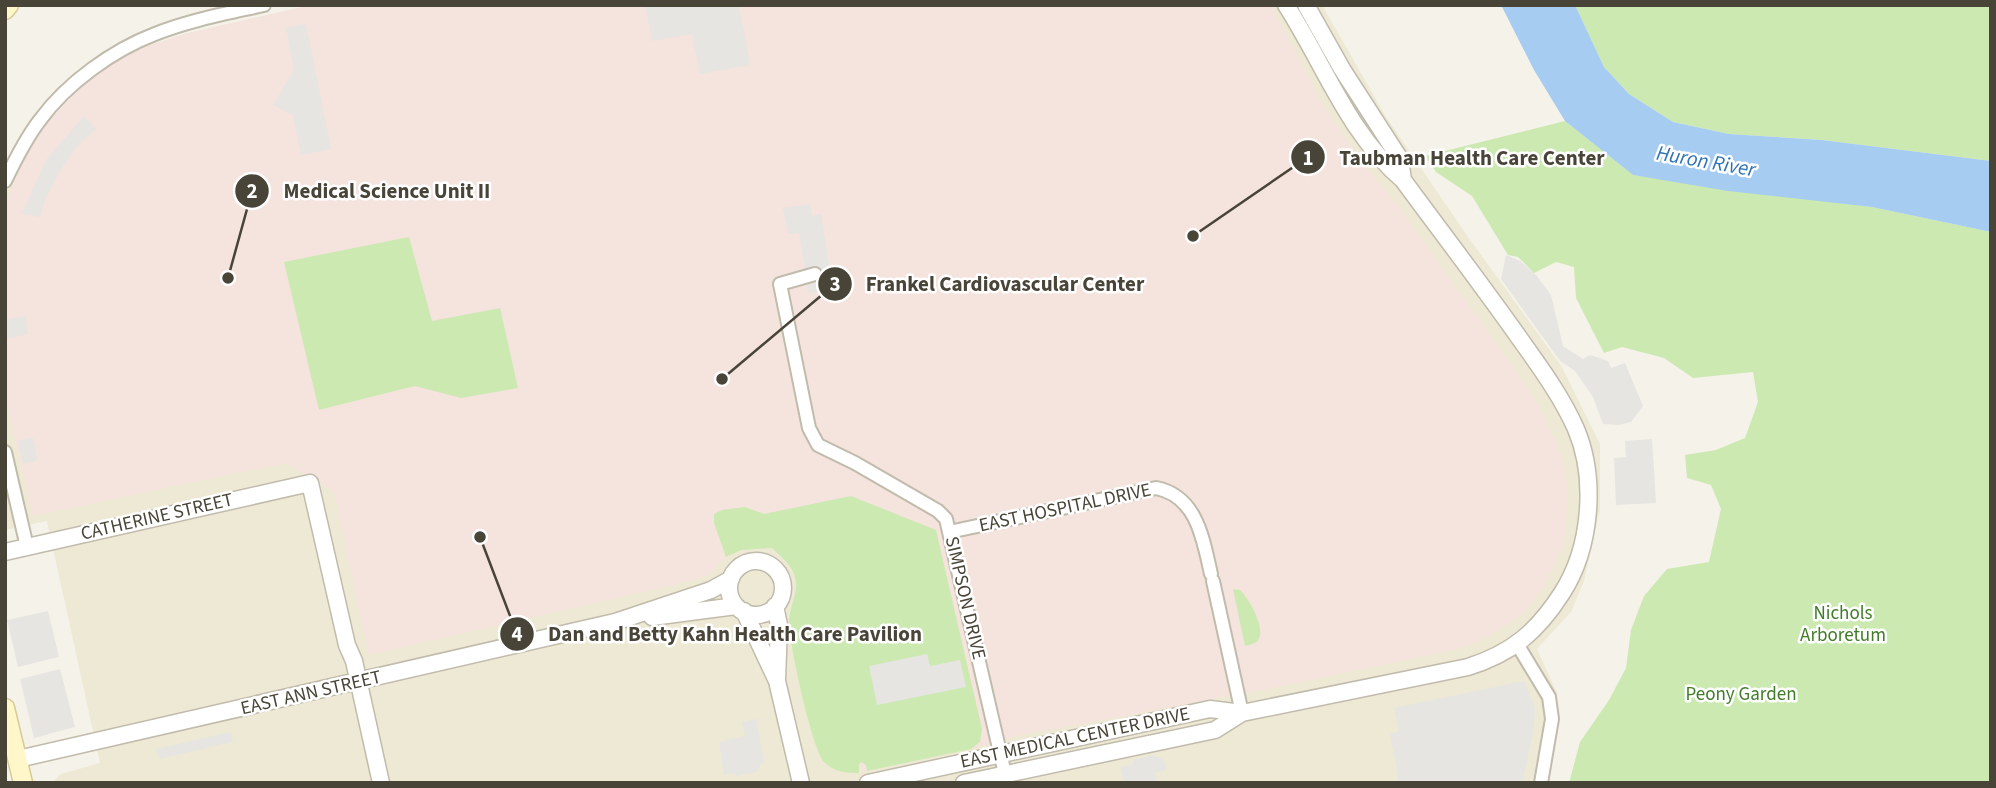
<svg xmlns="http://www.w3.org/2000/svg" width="1996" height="788" font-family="'Source Sans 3',sans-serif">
<rect width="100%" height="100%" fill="#f5f2ea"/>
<path fill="#eee9d4" d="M311,5H1322L1386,117L1466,234L1562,367L1600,444V510L1584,581L1571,612L1537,649L1557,693L1558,728L1548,783H52L61,774L100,763L47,521L5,530V162L20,165L50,119L139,49L184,34Z"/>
<path fill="#f5e3dd" d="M311,5H1271L1321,102L1363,164L1395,202L1528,388L1544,415L1563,460L1568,488L1565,536L1557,559L1544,587L1524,613L1486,638L1462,648L1283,686L1016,736L971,749L867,771L847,773L838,771L824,762L815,742L789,627L796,584L792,568L772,548L741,550L726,557L708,575L691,581L369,655L334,491L285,463L33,516L5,394V207L20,165L50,119L94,75L139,49L184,34Z"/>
<path fill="#cce9b2" d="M1575,5H1991V161L1822,140L1729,134L1673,122L1629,94L1604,67Z
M1565,121L1633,175L1872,207L1991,232V783H1569L1580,742L1609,700L1626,668L1631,630L1644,596L1667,569L1709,562L1721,509L1711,485L1687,478L1685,455L1716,450L1745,438L1758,402L1753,372L1693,378L1664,358L1622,347L1604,353L1576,298L1574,267L1556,262L1534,273L1518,257L1508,255L1472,196L1436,172L1425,156Z
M409,237L432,321L500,308L518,388L461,398L415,386L319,410L284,262Z
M851,496L936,530L982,729L980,742L971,749L867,771L866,765L861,762L859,765V773C846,773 834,772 824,762C812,749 790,646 789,625C788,611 797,596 796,583C795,567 782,558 772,548L741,550L726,557L714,523V514L722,510L745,507L764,514Z
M1233,589L1240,590C1249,598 1269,633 1256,642C1254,644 1248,645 1245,646Z"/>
<path fill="#e6e5e1" d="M645,5H739L750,65L700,74L692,34L652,41Z
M306,24L331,149L301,155L293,115L273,105L294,70L286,28Z
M84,116L96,129L80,143L61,169L45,200L40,217L22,214L46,160Z
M810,204L812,216L821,214L833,289L809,293L799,233L788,234L783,208Z
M1506,255L1520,261L1536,275L1551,295L1563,346L1583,359L1590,355L1608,361L1611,368L1625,363L1643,406L1631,422L1619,425L1603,424L1593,397L1575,371L1560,361L1501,279Z
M25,316L28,334L5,339V320Z
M33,438L38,461L23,464L18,441Z
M1652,439L1656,503L1616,505L1614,458L1626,457L1625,441Z
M48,611L59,657L18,667L7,620Z
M927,654L930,666L960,660L966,687L877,705L869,666Z
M60,669L75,727L34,738L20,679Z
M1524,681L1535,707L1534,729L1522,783H1399L1390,734L1399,731L1394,708Z
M762,718L758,720L757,724L764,763L760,765L757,772L736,776L734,773L724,775L719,742L745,736L742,722Z
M231,732L233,742L159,759L156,749Z
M1154,755L1164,760L1166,770L1155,773L1157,783H1124L1120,767L1132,764L1135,759Z"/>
<path fill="#a6ccf1" d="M1501,5H1575L1604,67L1629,94L1673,122L1729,134L1822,140L1991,161V232L1872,207L1728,191L1633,175L1565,121L1534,70Z"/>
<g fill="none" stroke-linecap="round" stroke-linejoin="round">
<defs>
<path id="minor" d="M5,181C15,160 26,138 40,120C67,83 113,50 155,34C190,20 228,13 264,5
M815,274L780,284L809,428L818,445L855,463L938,511L946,519L1005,774
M5,452L27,547
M949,532L1156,488C1197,496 1203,539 1211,574
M1213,581L1242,713
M1517,644L1549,697L1552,719L1541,783"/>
<path id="tertiary" d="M1306,5L1342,69L1400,159L1403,180
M5,552L310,483L347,645L354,661L381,783
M729 588a27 27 0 1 1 54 0a27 27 0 1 1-54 0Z
M775,606L779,625L777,680
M744,611L777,681L801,783
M652,617L736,606
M18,759L615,622L711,590L731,579
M868,783L1210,709L1242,713L1468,667C1512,653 1537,632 1562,593C1591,548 1597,479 1576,429C1562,397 1540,367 1520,339C1482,285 1442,233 1403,180C1349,135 1324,64 1286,5
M964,783L1215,730L1242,713"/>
<path id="secondary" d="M5,10L9,5
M5,708L23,783"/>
</defs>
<use href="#minor" stroke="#c1bbac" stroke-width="16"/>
<use href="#tertiary" stroke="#c1bbac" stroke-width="19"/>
<use href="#secondary" stroke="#d5ca99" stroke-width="21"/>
<use href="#minor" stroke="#fff" stroke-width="12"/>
<use href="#tertiary" stroke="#fff" stroke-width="16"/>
<use href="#secondary" stroke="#fff7ca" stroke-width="18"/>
</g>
<g text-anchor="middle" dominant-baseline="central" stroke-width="5" stroke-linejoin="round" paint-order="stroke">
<g font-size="19" fill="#494438" stroke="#fff">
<text transform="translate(1065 508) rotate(-12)">EAST HOSPITAL DRIVE</text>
<text transform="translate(157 517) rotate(-13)">CATHERINE STREET</text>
<text transform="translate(965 598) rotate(77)">SIMPSON DRIVE</text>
<text transform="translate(311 693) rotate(-13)">EAST ANN STREET</text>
<text transform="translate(1075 738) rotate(-12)">EAST MEDICAL CENTER DRIVE</text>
</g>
<g font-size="19" fill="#427c29" stroke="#fff">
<text x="1843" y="613">Nichols<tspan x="1843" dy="22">Arboretum</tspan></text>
<text x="1741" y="694">Peony Garden</text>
</g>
<g font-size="21" font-style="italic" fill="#2e72b7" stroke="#fff">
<text transform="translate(1706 161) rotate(10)">Huron River</text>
</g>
</g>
<path fill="none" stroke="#494438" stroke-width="2.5" d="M1193 236L1308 157M228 278L252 191M722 379L835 284M480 537L517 634"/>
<g fill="#494438" stroke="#fff" stroke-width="2.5">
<circle cx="1193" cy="236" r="7"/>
<circle cx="228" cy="278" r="7"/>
<circle cx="722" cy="379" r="7"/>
<circle cx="480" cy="537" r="7"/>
<circle cx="1308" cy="157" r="18"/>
<circle cx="252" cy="191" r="18"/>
<circle cx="835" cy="284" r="18"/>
<circle cx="517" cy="634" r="18"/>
</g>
<g font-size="21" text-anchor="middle" font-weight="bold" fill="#fff">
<text x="1308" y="165">1</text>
<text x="252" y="198">2</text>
<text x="835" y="291">3</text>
<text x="517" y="641">4</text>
</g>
<g font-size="21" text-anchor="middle" font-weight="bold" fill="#494438" stroke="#fff" stroke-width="5" stroke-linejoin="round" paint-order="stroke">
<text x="1472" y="165">Taubman Health Care Center</text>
<text x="387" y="198">Medical Science Unit II</text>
<text x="1005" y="291">Frankel Cardiovascular Center</text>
<text x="735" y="641">Dan and Betty Kahn Health Care Pavilion</text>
</g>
<rect width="1996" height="788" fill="none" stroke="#494438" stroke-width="14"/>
</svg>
